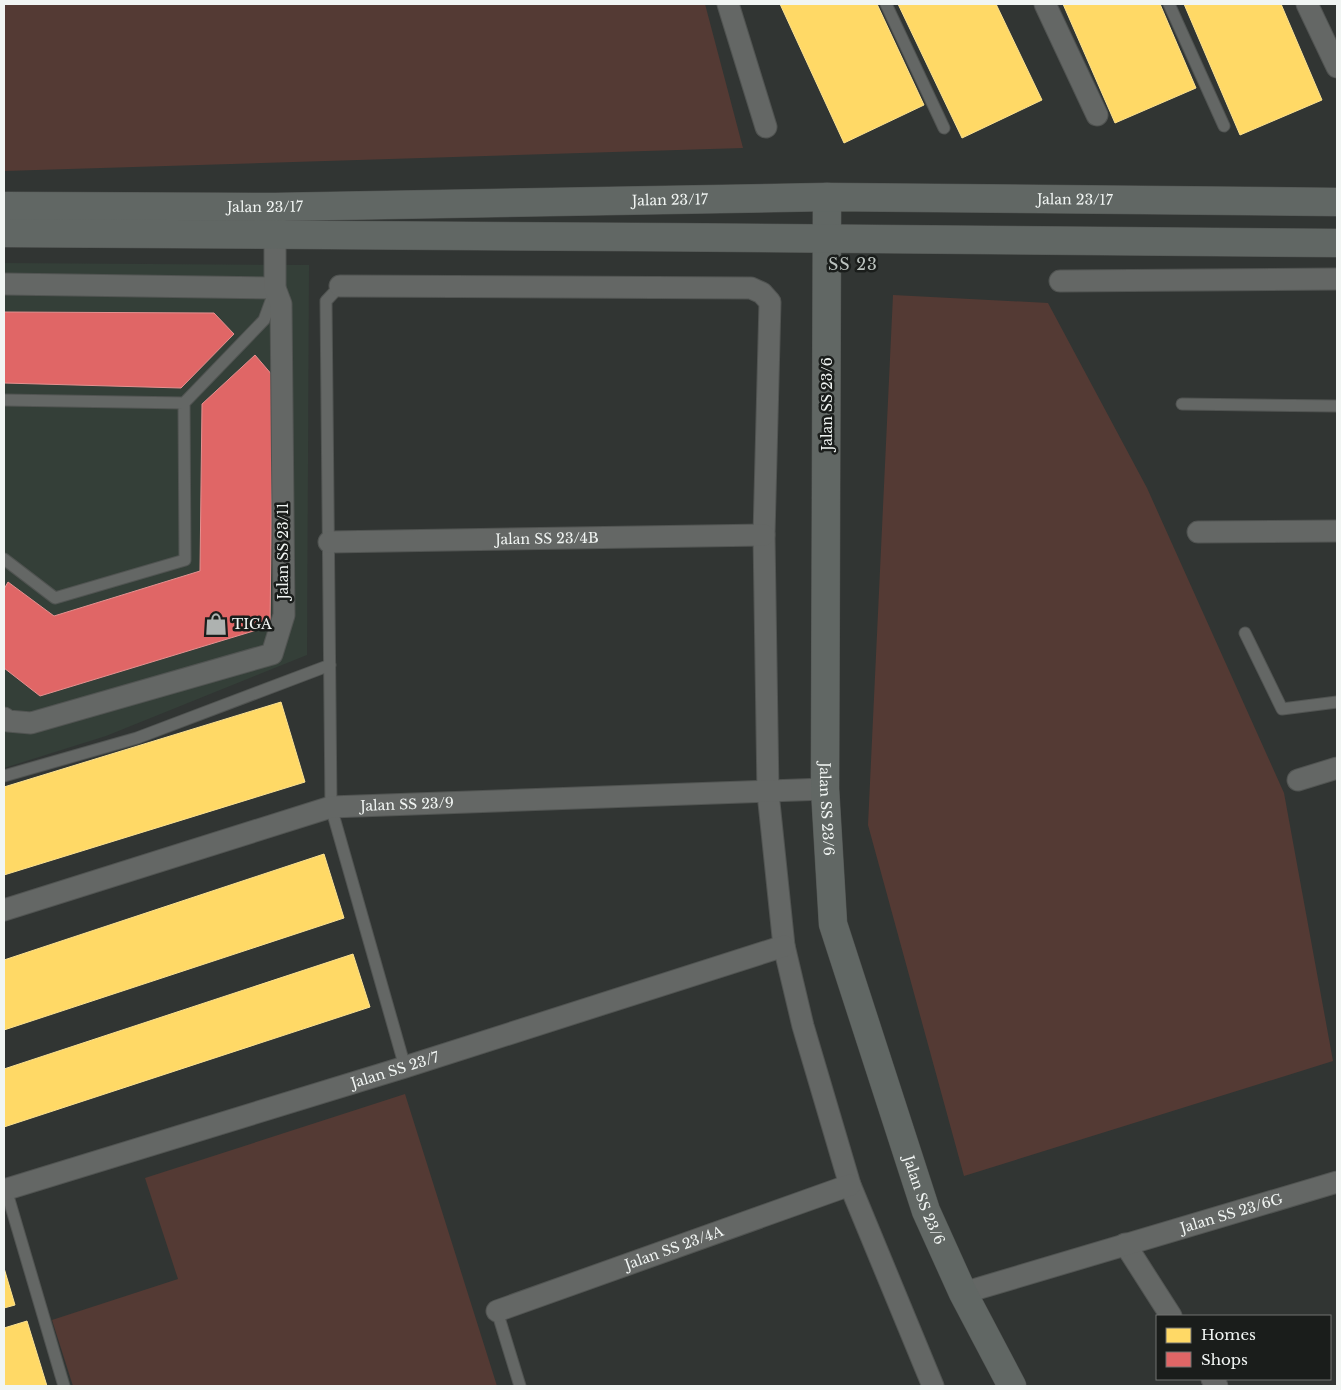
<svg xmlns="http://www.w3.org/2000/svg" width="1341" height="1390" font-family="'Libre Baskerville',serif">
<rect width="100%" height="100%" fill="#313533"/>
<path fill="#343f38" d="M4,263L309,265L307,655L106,736L4,768Z"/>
<path fill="#543a34" d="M4,4H705L743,148L4,171Z
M893,295L1048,303L1147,488L1284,793L1333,1061L964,1176L868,825Z
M405,1094L497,1386H73L52,1320L178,1279L145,1178Z"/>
<path fill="#ffd966" stroke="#fbe190" d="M780,4H877L924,105L844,143Z
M898,4H996L1042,100L962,138Z
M1063,4H1160L1196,88L1115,123Z
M1184,4H1281L1322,100L1240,135Z
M281,702L305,782L4,875V787Z
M324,854L344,918L4,1030V960Z
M353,954L370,1007L4,1127V1069Z
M4,1268L15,1305L4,1308Z
M27,1321L47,1386H4V1328Z"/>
<path fill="#e06666" stroke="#e59190" d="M4,312L214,313L234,334L181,388L4,383Z
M255,355L273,376L270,626L40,696L4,668V589L8,582L54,616L200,571L202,404Z"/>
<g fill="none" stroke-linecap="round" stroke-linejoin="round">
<defs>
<path id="lane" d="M886,4L944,128
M1169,4L1224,126
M340,286L326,301L331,807L405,1067
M4,400L184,403
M1182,404L1337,406
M4,559L55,598L185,560L184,403L264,320L275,290
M1245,633L1282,709L1337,702
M4,776L137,738L330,665
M5,1186L64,1386
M497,1311L520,1386"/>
<g id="street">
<path d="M728,4L766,127"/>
<path d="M1045,4L1097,115"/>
<path d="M1307,4L1337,67"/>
<path d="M1060,281L1337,279"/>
<path d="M4,284L275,288"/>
<path d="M340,286L751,288L762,293L770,302L764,535L768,793L784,946L803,1026L850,1185L933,1386"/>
<path d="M1198,532L1337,531"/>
<path id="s1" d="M329,542L764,535"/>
<path d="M4,718L8,721L31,723L272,654L284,615L281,304L275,288V221"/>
<path d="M1298,780L1337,768"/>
<path id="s2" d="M4,910L331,807L825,789"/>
<path id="s3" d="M4,1190L405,1067L784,946"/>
<path d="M1125,1244L1171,1316"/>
<path id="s4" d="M963,1293L1337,1182"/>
<path id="s5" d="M497,1311L850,1185"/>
<path d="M1212,1379L1217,1386"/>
</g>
<g id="secondary">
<path id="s6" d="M827,197L825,789L833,924L926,1211L963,1293L1012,1386"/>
<path id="s7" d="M4,206L275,207L827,197L1337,202"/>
<path d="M4,233C448,237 893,237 1337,243"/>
</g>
</defs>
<use href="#lane" stroke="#515452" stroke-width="13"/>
<use href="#street" stroke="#515452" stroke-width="23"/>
<use href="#secondary" stroke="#515452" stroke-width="29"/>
<use href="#lane" stroke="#646765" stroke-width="11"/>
<use href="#street" stroke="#646765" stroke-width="21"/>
<use href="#secondary" stroke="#616764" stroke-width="28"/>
</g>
<defs>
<symbol id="shop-bare" viewBox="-9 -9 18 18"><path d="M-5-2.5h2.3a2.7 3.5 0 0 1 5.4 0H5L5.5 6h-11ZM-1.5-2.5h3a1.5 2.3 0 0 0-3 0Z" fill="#aeb2b0" stroke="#1a1d1b" stroke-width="2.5" paint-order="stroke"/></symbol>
</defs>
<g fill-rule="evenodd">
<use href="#shop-bare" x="200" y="608" width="32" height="32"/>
</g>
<g text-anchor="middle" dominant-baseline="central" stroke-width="5" stroke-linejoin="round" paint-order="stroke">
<g font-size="14" fill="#f1f5f3" stroke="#1a1d1b">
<text stroke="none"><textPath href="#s7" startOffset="1071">Jalan 23/17</textPath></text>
<text stroke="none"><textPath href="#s7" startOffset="666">Jalan 23/17</textPath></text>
<text stroke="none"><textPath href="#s7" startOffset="261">Jalan 23/17</textPath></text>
<text transform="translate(827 404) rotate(-90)">Jalan SS 23/6</text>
<text stroke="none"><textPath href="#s1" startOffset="218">Jalan SS 23/4B</textPath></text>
<text transform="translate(283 551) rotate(-90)">Jalan SS 23/11</text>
<text stroke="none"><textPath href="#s2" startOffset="419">Jalan SS 23/9</textPath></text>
<text stroke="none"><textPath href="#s6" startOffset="612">Jalan SS 23/6</textPath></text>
<text stroke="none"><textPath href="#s3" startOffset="409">Jalan SS 23/7</textPath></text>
<text stroke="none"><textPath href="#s6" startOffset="1018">Jalan SS 23/6</textPath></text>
<text stroke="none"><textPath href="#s4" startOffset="280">Jalan SS 23/6G</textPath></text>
<text stroke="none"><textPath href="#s5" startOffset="188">Jalan SS 23/4A</textPath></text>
</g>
<g font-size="14" fill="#f1f5f3" stroke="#1a1d1b" text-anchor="start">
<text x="232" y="624">TIGA</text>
</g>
<g font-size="16" letter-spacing="1" fill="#bbc2be" stroke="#1a1d1b">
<text x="853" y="264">SS 23</text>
</g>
</g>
<rect width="1341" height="1390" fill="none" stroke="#f1f5f3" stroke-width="10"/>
<rect x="1156" y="1315" width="175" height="65" fill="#1a1d1b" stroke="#707371"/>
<rect x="1166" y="1328" width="25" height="15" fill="#ffd966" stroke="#707371"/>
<text x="1201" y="1340" font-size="15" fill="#f1f5f3">Homes</text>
<rect x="1166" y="1352" width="25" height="15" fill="#e06666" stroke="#707371"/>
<text x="1201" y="1365" font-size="15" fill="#f1f5f3">Shops</text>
</svg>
